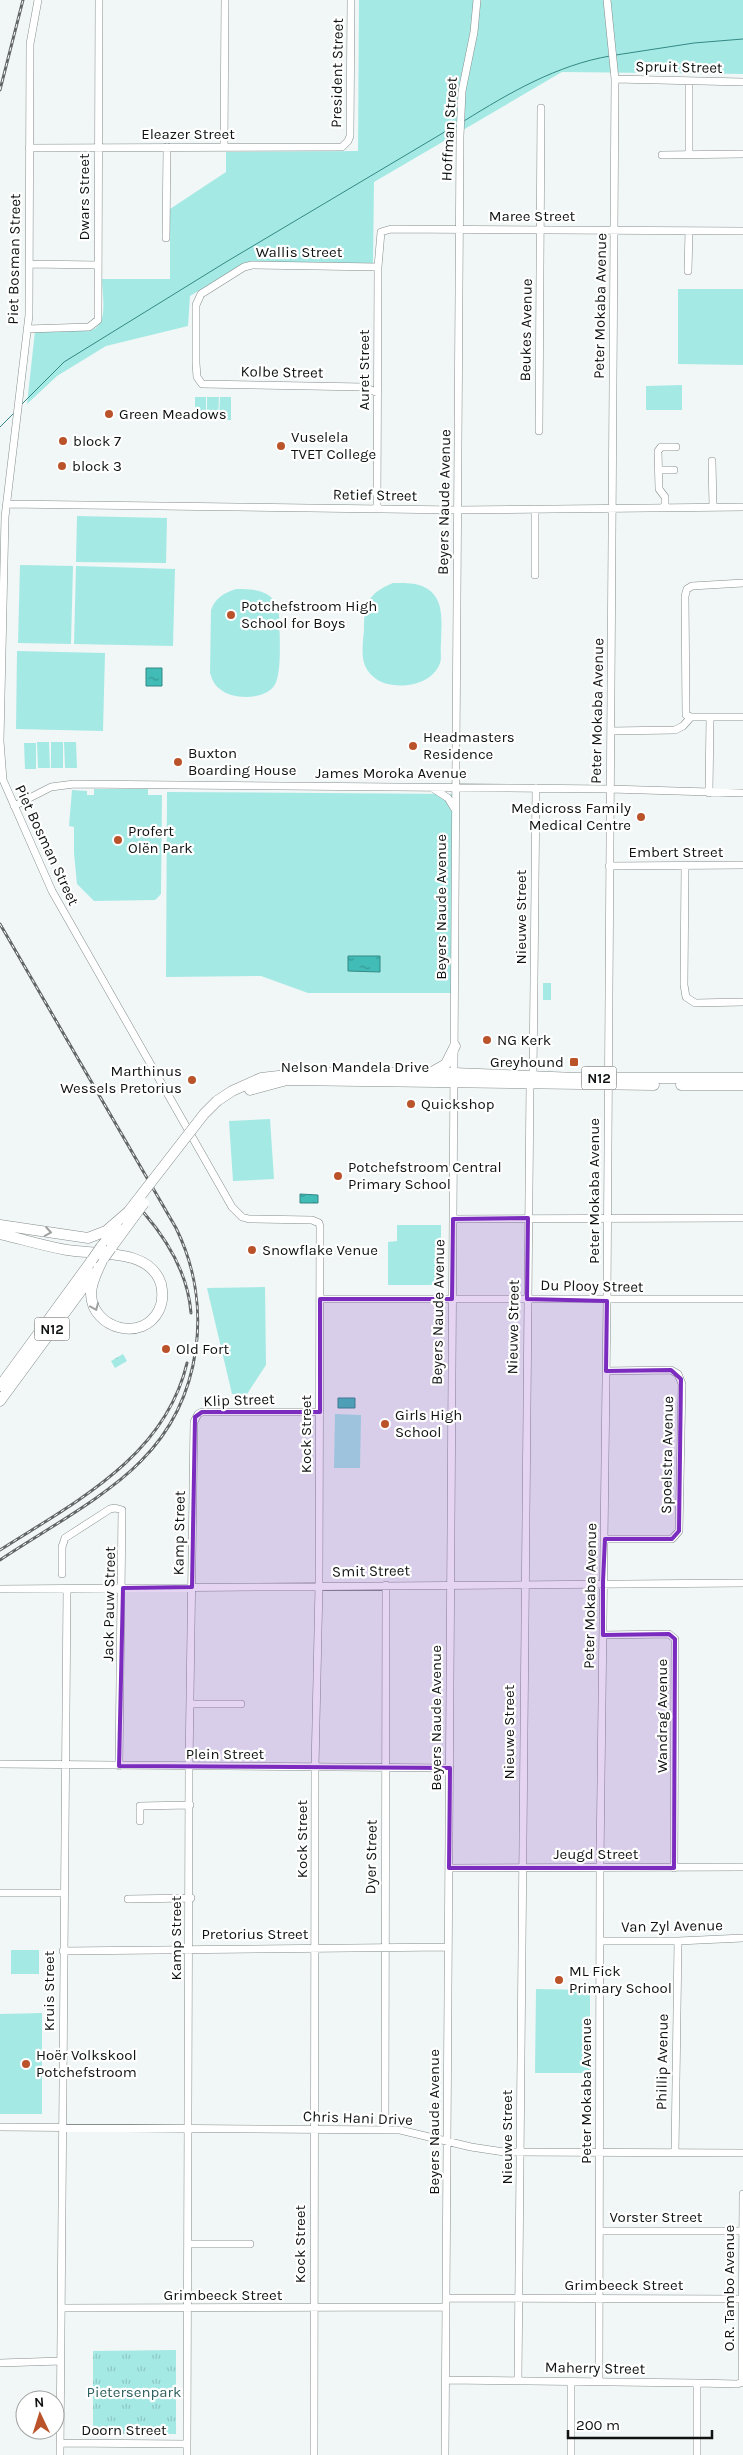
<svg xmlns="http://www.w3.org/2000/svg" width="743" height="2455" font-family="Karla,sans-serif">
<defs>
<pattern id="cemetery-stones" width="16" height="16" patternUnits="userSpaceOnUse" patternTransform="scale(1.25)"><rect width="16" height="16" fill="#a5e9e5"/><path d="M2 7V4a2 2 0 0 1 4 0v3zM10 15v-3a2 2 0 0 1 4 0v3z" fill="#8dc7c3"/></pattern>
<pattern id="park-tufts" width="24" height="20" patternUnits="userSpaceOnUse" patternTransform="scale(1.25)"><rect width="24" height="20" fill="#a5e9e5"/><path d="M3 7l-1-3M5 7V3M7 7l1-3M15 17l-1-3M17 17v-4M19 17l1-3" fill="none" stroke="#8dc7c3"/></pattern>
<pattern id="water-ripples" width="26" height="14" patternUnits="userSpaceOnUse" patternTransform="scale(1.25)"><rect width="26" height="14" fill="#42bcb6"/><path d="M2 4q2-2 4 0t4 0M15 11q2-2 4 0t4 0" fill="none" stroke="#369793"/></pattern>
</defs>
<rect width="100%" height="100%" fill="#f0f7f6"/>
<path fill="#a5e9e5" d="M359,0H743V74L562,72L374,182L373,263L246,262L190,296L188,326L106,346L57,376L27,404L35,331L92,330C109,323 102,295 102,279H170V209L226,172V152L358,151Z
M678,289H743V365L678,364Z
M682,385V410H646V386Z
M195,397H206V420H195Z
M207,397H219L218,420H207Z
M220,397H231V420H219Z
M77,516L167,518L166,563L76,562Z
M20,565L73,566L71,644L18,643Z
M76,566L175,569L173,646L74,644Z
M393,583C404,583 415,582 426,588C446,599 441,625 441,644C440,650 442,658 440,663C432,685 402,689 384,683C373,679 364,669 363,658C362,649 363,639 364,631C364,604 367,594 393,583Z
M236,589C255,589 274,590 279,612C279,627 283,674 274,686C264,700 232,700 220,689C214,685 212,679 210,673L211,610C216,597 224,593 236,589Z
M17,651L105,653L103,731L16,729Z
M37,742H49L50,768H38Z
M51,742H63V768H51Z
M64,742H76L77,768H65Z
M24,743H36V769H25Z
M94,789H148V795H162L161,894L155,900L94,901L77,884L74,853V827L69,826L72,790L87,791V795H94Z
M167,792L452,794V993H308L261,976L166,977Z
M543,983H551V1000H543Z
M270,1119L274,1179L233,1181L229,1121Z
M397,1225H441V1285H388V1242L397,1241Z
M265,1287L266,1365L247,1394H232L207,1288Z
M335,1414L361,1415L360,1468H334Z
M11,1950H39V1974H11Z
M536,1989L590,1990V2073H535Z
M42,2013V2114H0V2014Z"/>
<path fill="url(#cemetery-stones)" d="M123,1354L127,1361L115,1368L111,1361Z"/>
<path fill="url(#park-tufts)" d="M176,2350V2434H93V2351Z"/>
<path fill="url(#water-ripples)" stroke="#338985" d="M146,668H162V686H146Z
M348,956H380V972L348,971Z
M300,1194L318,1195V1203H300Z
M338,1398H355V1408H338Z"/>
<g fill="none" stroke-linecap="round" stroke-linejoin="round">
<path stroke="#338985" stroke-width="1" d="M616,55L694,43L743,39
M464,121C509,93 557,65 610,56
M21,405L64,362L226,262L458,124
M0,427L15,412"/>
<defs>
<path id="minor" d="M38,0L30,44L29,315L5,517L0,741L3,780L52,891L232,1207L242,1217L249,1219L312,1220L319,1223L320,1227L319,1586L315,1768L314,2455
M615,79L743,82
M689,82V155
M224,147L225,0
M29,148L342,147L348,141L350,136L351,0
M662,155L743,154
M166,238L167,147
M29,264L98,265
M688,271L689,231
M27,329L89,327L98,320L99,0
M378,393L364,387L202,384L197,377L196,363V305L201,294L244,267L252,265L378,267
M539,431L541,108
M712,461L713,507
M659,470H674
M7,504L457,510L743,507
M665,508V497L659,489L658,451L661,447H676
M377,509L378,267L381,232L391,229L743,231
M535,575V509
M743,583L692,586L687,589L685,596L686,715L691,717H743
M611,731L675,730L683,726L691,717
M434,789L448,798L454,808
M709,793L710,718
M14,806L51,787L74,784L610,789L743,793
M609,866L743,865
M685,866L684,985L686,997L695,1003L743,1002
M533,1077L536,788
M453,1219L743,1218
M320,1299H743
M605,1539H672L679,1531L682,1384L678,1374L671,1370L606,1371
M62,1574V1547L65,1538L110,1509L115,1508L122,1510L119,1766
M0,1589L743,1583
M603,1635L669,1634L675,1639L674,1868
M190,1704H241
M0,1764L450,1768
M140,1821V1806L190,1805
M449,1868L743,1867
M0,1893H63
M128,1899L191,1898
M601,1941H678L743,1938
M63,1951L448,1947
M0,2127L400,2130L471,2147L504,2152L743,2153
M385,2130L386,1585
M675,2153L678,1941
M600,2231H742
M188,2244H250
M446,2298L743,2299
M61,2308L446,2307
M0,2363L61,2361
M446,2380L697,2383L737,2384L743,2382
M518,2380L530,1084
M571,2382V2455
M599,2382L600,1862L607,1301L615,79L607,0
M742,2382L743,2194
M697,2383V2455
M60,2443L187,2444
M60,2455L67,1588
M187,2455L189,1767L194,1422L198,1414L202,1412H320
M445,2455L460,136L462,91L474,32L477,0"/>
<path id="highway" d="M432,1072L446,1064L455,1046
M681,1085H743
M250,1090L287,1080L654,1085
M217,1101L232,1091L261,1078L305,1073H454L577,1078H743
M0,1225L88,1238L106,1231L128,1212
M0,1234C22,1239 44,1246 67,1250C97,1255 150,1248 161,1284C163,1293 163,1302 159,1310C143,1343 92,1329 91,1294C91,1283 97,1271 102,1261
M101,1247L117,1227
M111,1248L133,1218
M0,1386L92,1260
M0,1401L94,1273"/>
</defs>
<use href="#minor" stroke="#868d8c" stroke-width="8"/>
<use href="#highway" stroke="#868d8c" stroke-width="11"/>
<use href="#minor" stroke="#fff" stroke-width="7"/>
<use href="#highway" stroke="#fff" stroke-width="10"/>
<defs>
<path id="rail" d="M0,90L23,0
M0,924L176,1228C214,1305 202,1400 141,1461C105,1498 43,1531 0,1560
M144,1213C169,1242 188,1274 191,1313
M0,1550C75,1502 165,1457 187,1363"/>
</defs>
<use href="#rail" stroke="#626666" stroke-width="3"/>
<use href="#rail" stroke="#fff" stroke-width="1" stroke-dasharray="4" stroke-linecap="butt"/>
<defs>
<path id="highway-bridge" d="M128,1212L204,1114L217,1101
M133,1218L144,1203
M104,1258L111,1248
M92,1260L101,1247"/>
</defs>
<use href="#highway-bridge" stroke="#868d8c" stroke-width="11" stroke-linecap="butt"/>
<use href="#highway-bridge" stroke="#fff" stroke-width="10"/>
</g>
<defs><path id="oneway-chevron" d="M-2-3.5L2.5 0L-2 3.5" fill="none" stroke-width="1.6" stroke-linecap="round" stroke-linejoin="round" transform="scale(1.25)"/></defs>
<g stroke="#9fa0a0">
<use href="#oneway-chevron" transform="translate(48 1232) rotate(9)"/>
<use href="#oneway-chevron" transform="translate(95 1307) rotate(67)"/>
</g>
<path fill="#7b2cbf" fill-opacity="0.2" stroke="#7b2cbf" stroke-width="4" stroke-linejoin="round" d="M528,1218L527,1299L607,1301L606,1371L671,1370L681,1379L679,1531L672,1539H605L603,1582V1635L669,1634L675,1639L674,1868H449L450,1768L119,1766L123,1588L192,1587L195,1417L202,1412H320V1299H452L453,1219Z"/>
<g fill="#ba532a" stroke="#fff" stroke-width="2">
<circle cx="109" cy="414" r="5"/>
<circle cx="63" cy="441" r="5"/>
<circle cx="281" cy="446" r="5"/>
<circle cx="62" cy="466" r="5"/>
<circle cx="231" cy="615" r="5"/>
<circle cx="413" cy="746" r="5"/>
<circle cx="178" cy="762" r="5"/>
<circle cx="641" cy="817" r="5"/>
<circle cx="118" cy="840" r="5"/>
<circle cx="487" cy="1040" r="5"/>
<rect x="569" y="1057" width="10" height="10" rx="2.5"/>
<circle cx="192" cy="1080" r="5"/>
<circle cx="411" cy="1104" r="5"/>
<circle cx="338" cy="1176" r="5"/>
<circle cx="252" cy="1250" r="5"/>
<circle cx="166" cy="1349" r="5"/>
<circle cx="385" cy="1424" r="5"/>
<circle cx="559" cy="1980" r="5"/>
<circle cx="26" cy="2064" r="5"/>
</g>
<g text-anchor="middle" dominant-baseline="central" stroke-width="4.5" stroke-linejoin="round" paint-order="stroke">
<g fill="#fff" stroke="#585959" stroke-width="1">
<rect x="581.5" y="1066.5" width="35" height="23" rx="4"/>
<rect x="34.5" y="1317.5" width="35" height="23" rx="4"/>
</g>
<g font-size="14" font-weight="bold" fill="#101212">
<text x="599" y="1078">N12</text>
<text x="52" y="1329">N12</text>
</g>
<g font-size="15" fill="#101212" stroke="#fff">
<text transform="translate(679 67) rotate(1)">Spruit Street</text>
<text transform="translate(337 73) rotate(-89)">President Street</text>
<text transform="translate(449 129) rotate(-87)">Hoffman Street</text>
<text x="188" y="134">Eleazer Street</text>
<text transform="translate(84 197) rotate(-90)">Dwars Street</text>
<text x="532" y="216">Maree Street</text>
<text x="299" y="252">Wallis Street</text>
<text transform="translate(14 259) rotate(-89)">Piet Bosman Street</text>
<text transform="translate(600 306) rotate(-89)">Peter Mokaba Avenue</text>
<text transform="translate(526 330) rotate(-89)">Beukes Avenue</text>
<text transform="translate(364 370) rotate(-90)">Auret Street</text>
<text transform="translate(282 372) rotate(1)">Kolbe Street</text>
<text transform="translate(375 495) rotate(1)">Retief Street</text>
<text transform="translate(444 502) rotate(-89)">Beyers Naude Avenue</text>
<text transform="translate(597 711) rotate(-89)">Peter Mokaba Avenue</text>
<text x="391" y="773">James Moroka Avenue</text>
<text transform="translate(47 845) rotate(65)">Piet Bosman Street</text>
<text x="676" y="852">Embert Street</text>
<text transform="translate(441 907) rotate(-90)">Beyers Naude Avenue</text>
<text transform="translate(521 917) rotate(-90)">Nieuwe Street</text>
<text x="355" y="1067">Nelson Mandela Drive</text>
<text transform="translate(594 1191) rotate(-90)">Peter Mokaba Avenue</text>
<text transform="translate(592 1286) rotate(1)">Du Plooy Street</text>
<text transform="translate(438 1312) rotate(-89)">Beyers Naude Avenue</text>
<text transform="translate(513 1327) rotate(-89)">Nieuwe Street</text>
<text transform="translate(239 1400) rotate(-2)">Klip Street</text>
<text transform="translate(306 1434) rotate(-90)">Kock Street</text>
<text transform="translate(667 1455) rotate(-89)">Spoelstra Avenue</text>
<text transform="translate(179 1533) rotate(-89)">Kamp Street</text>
<text transform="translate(371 1571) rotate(-1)">Smit Street</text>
<text transform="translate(590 1596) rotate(-89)">Peter Mokaba Avenue</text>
<text transform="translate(109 1604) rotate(-89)">Jack Pauw Street</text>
<text transform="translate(662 1716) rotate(-90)">Wandrag Avenue</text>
<text transform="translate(436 1718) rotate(-90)">Beyers Naude Avenue</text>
<text transform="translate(509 1732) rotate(-90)">Nieuwe Street</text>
<text x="225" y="1754">Plein Street</text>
<text transform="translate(302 1839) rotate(-90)">Kock Street</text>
<text x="596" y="1854">Jeugd Street</text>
<text transform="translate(371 1857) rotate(-89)">Dyer Street</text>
<text transform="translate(672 1926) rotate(-1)">Van Zyl Avenue</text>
<text x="255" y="1934">Pretorius Street</text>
<text transform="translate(176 1938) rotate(-90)">Kamp Street</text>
<text transform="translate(49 1991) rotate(-90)">Kruis Street</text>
<text transform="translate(662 2062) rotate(-89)">Phillip Avenue</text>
<text transform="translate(586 2091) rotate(-90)">Peter Mokaba Avenue</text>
<text transform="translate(358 2118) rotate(2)">Chris Hani Drive</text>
<text transform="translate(434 2122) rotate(-90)">Beyers Naude Avenue</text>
<text transform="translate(507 2137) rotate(-90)">Nieuwe Street</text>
<text x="656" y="2217">Vorster Street</text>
<text transform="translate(300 2244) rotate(-90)">Kock Street</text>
<text x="624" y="2285">Grimbeeck Street</text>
<text transform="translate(729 2288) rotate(-90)">O.R. Tambo Avenue</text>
<text x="223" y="2295">Grimbeeck Street</text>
<text transform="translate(595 2368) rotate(1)">Maherry Street</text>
<text x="124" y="2430">Doorn Street</text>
</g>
<g font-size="15" fill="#101212" stroke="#fff" text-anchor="start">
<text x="119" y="414">Green Meadows</text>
<text x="291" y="437">Vuselela<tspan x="291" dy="17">TVET College</tspan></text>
<text x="73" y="441">block 7</text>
<text x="72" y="466">block 3</text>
<text x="241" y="606">Potchefstroom High<tspan x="241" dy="17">School for Boys</tspan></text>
<text x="423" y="737">Headmasters<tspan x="423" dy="17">Residence</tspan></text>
<text x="188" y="753">Buxton<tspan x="188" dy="17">Boarding House</tspan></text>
<text x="631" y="808" text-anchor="end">Medicross Family<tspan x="631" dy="17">Medical Centre</tspan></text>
<text x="128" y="831">Profert<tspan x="128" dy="17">Olën Park</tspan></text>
<text x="497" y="1040">NG Kerk</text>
<text x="564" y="1062" text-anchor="end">Greyhound</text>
<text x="182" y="1071" text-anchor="end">Marthinus<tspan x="182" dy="17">Wessels Pretorius</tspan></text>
<text x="421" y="1104">Quickshop</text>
<text x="348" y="1167">Potchefstroom Central<tspan x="348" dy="17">Primary School</tspan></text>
<text x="262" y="1250">Snowflake Venue</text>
<text x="176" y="1349">Old Fort</text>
<text x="395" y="1415">Girls High<tspan x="395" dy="17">School</tspan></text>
<text x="569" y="1971">ML Fick<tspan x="569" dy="17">Primary School</tspan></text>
<text x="36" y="2055">Hoër Volkskool<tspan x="36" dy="17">Potchefstroom</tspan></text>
</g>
<g font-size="15" fill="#2d605d" stroke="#fff">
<text x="134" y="2392">Pietersenpark</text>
</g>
</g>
<g transform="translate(40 2415) rotate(356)"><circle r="24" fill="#ffffff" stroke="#9fa0a0"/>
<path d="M0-4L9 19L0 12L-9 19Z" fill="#ba532a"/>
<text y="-8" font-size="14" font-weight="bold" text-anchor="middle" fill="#101212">N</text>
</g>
<path d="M568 2430v8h144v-8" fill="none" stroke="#101212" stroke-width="2.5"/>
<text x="576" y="2430" font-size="15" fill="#101212" stroke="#ffffff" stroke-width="4" paint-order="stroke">200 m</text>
</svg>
